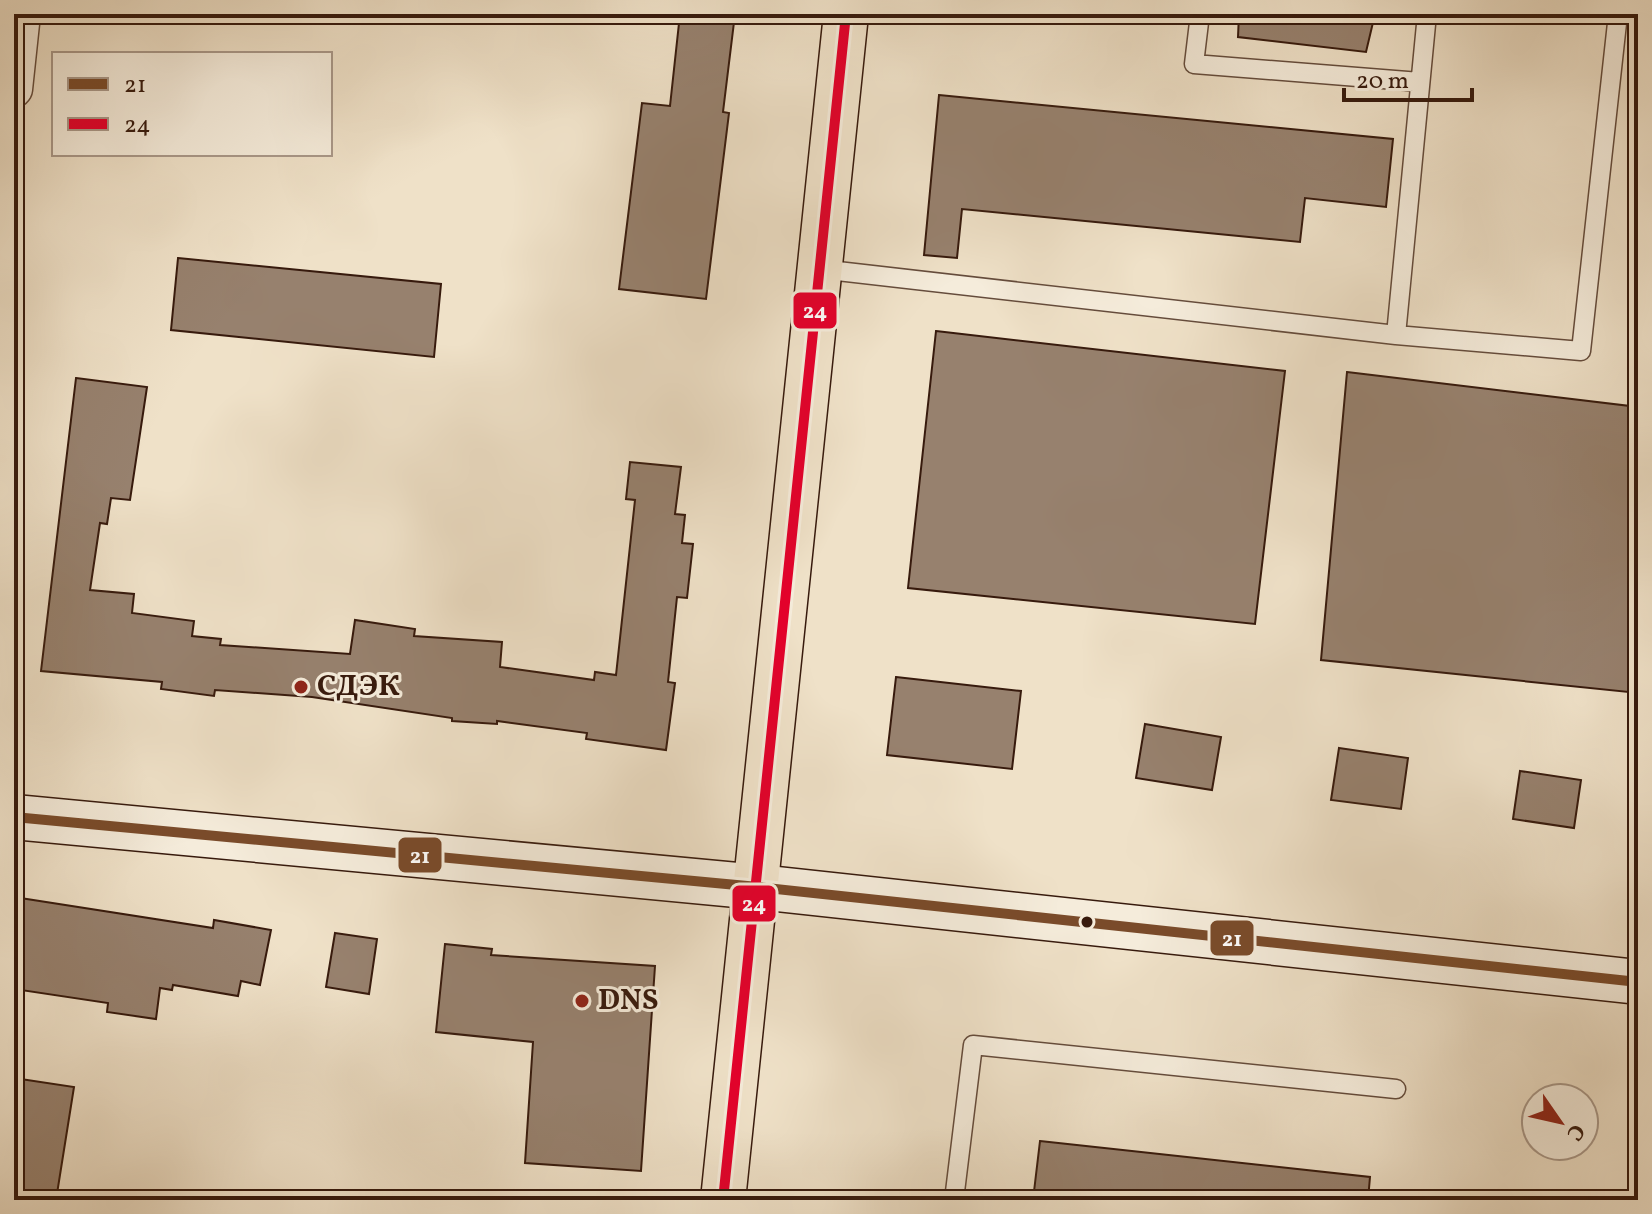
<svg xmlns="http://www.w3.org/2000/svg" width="1652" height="1214" font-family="Vollkorn,serif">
<rect width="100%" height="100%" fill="#efe1c8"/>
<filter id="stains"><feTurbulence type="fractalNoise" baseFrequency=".0025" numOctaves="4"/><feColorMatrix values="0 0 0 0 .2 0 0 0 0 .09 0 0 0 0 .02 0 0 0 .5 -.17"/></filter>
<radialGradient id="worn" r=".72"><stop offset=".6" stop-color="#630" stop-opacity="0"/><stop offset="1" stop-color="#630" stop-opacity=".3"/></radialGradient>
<path fill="#97816e" stroke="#371a0d" stroke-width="2" d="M680,14H735L723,112L729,113L706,299L619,289L642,103L670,106Z
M1239,14H1375L1366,52L1238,37Z
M939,95L1393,139L1386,207L1305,198L1300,242L962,209L957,258L924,255Z
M178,258L441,284L434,357L171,330Z
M936,331L1285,371L1255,624L908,588Z
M1347,372L1638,407V693L1321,660Z
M76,378L147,387L130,500L111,498L107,524L100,523L90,590L134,594L132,613L194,621L192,636L221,639L220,645L350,654L355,620L415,629L414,636L502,642L500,667L594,680L595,672L616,675L635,500L626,499L630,462L681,467L675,514L685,515L682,543L693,544L687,598L677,597L668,682L675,683L666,750L586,739L587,733L497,721V724L452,721V718L312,697L215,690L214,696L161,689L162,682L41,671Z
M896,677L1021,691L1012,769L887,755Z
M1145,724L1221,737L1212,790L1136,778Z
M1339,748L1408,758L1401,809L1331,800Z
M1520,771L1581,780L1574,828L1513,819Z
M14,897L213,928L214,920L271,930L260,985L241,981L238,996L173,985L172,990L160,988L156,1019L107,1012L108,1003L14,989Z
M335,933L377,939L369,994L326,987Z
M445,944L492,949L491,955L655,966L641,1171L525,1163L533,1042L436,1032Z
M14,1078L74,1087L56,1200H14Z
M1040,1141L1370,1177L1368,1200H1033Z"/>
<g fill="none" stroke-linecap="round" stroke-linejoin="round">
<defs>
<path id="lane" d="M1200,14L1194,64L1420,82
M820,269L1396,335L1581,351L1618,14
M1396,335L1427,14
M954,1200L973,1045L1396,1089"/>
<path id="street" d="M14,89L22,14"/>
<path id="secondary" d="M14,817L758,887L1638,982"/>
<path id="primary" d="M723,1200L846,14"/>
</defs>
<use href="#lane" stroke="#654c3c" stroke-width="21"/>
<use href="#street" stroke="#654c3c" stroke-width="39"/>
<use href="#secondary" stroke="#371a0d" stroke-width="47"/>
<use href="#primary" stroke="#371a0d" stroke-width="47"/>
<use href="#lane" stroke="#f5ecdb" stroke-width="18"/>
<use href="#street" stroke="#f5ecdb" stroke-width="36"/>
<use href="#secondary" stroke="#f5ecdb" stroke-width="44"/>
<use href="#primary" stroke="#efe1c8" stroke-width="44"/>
<defs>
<path id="bus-1" d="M14,817L758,887L1638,982"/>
<path id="bus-2" d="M723,1200L846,14"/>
</defs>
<use href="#bus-1" stroke="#f5ecdb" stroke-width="16"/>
<use href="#bus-2" stroke="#f5ecdb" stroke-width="16"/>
<use href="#bus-1" stroke="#7a4b2a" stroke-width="10"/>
<use href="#bus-2" stroke="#e4002b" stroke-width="10"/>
</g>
<g fill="#8f2418" stroke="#f5ecdb" stroke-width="3">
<circle cx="301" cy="687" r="8"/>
<circle cx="582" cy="1001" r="8"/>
</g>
<circle fill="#371a0d" stroke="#f5ecdb" stroke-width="3" cx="1087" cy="922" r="7"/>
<g text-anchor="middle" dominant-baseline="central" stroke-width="6" stroke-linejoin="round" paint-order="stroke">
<g font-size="30" font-weight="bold" fill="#371a0d" stroke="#f5ecdb" text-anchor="start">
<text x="317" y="687">СДЭК</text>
<text x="598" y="1001">DNS</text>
</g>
</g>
<g stroke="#f5ecdb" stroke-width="3">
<rect x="792" y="291" width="46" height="39" rx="8" fill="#e4002b"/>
<rect x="397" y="836" width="46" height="38" rx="8" fill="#7a4b2a"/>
<rect x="731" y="884" width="46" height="39" rx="8" fill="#e4002b"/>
<rect x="1209" y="919" width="46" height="38" rx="8" fill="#7a4b2a"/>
</g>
<g font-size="22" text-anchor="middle" font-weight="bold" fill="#fff">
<text x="815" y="318">24</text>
<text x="420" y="863">21</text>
<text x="754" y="911">24</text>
<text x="1232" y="946">21</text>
</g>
<rect width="1652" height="1214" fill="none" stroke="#efe1c8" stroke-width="48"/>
<rect x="16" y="16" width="1620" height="1182" fill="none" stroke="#371a0d" stroke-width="4"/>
<rect x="24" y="24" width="1604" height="1166" fill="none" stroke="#371a0d" stroke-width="2"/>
<rect x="52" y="52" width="280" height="104" fill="#f5ecdb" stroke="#a99889" stroke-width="2"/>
<rect x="68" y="78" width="40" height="12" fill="#7a4b2a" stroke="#a99889" stroke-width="2"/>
<text x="124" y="92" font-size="24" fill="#371a0d">21</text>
<rect x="68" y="118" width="40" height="12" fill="#e4002b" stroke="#a99889" stroke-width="2"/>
<text x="124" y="132" font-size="24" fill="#371a0d">24</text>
<g transform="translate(1560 1122) rotate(124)"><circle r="38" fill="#f5ecdb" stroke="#a99889" stroke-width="2"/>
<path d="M0-6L14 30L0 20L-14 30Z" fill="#8f2418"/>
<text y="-12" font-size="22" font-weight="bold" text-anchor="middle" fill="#371a0d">С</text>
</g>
<path d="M1344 88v12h128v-12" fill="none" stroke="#371a0d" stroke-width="4"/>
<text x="1356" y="88" font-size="24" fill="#371a0d" stroke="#f5ecdb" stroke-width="6" paint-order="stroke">20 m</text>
<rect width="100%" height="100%" filter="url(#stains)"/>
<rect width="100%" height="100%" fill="url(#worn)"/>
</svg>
